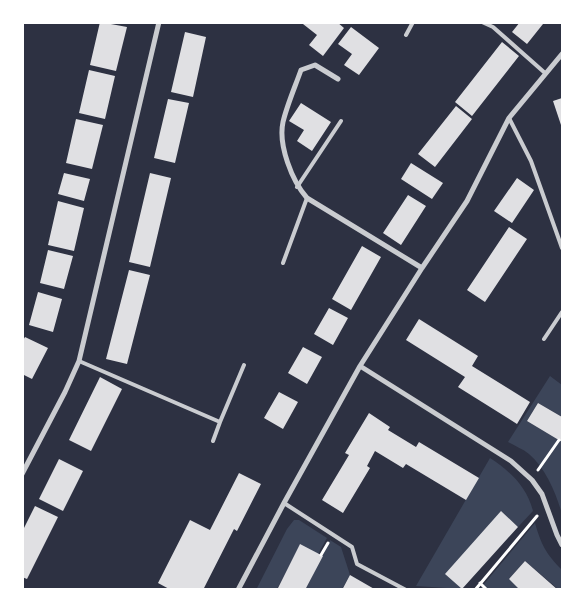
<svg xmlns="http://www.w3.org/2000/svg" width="585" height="612" font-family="Signika,sans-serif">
<rect width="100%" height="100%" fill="#2d3142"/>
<path fill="#3c4559" d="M550,376L562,385V417L538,403L527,421L562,442V514C556,493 546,469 529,454C523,449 515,446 508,442Z
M490,458C510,471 527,487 533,511L518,527L502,512L446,574L462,589L416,586Z
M294,520H299L327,538L318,554L300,545L277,589L256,590L287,529Z
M535,523C541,544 546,554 562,570V589H558L525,561L509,579L520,589L479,590Z
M330,540L341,547L350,575L342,589L305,590Z"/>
<path fill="#e0e0e3" d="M100,22L127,27L116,71L90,65Z
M305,22H337L344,28L323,56L309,45L317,35L303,24Z
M520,22H542L543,24L527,44L512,32Z
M351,27L379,48L359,75L344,65L352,54L338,44Z
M185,32L206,37L193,97L171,92Z
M502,42L519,56L472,116L455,102Z
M89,70L115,76L105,119L79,113Z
M562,98V128L553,101Z
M168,99L189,103L175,163L154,158Z
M301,103L331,122L312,151L297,141L304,130L289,121Z
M456,106L472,119L435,167L418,154Z
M76,119L103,125L92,169L66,163Z
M411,163L443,183L432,199L401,179Z
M64,173L90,179L84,201L58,194Z
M150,173L171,178L150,267L129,262Z
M517,178L534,190L512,223L494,211Z
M408,195L426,206L401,245L383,233Z
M58,201L84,208L74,251L48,245Z
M509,227L527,239L485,302L467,290Z
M362,246L381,257L351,310L332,299Z
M48,250L73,256L64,289L40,283Z
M129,270L150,275L127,364L106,359Z
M38,292L62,299L53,332L29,325Z
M329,308L348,318L333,345L314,334Z
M419,319L478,356L472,366L530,402L517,424L458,387L465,377L406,340Z
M25,337L48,348L32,379L22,374V342Z
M303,347L322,357L307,384L288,373Z
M100,377L122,389L91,451L69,440Z
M279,392L298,402L283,429L264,418Z
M538,403L562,417V442L527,421Z
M369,413L390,427L388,430L416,447L419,442L479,478L466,500L406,464L403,468L375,451L367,466L370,468L343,513L322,500L349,455L345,453Z
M59,459L83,471L63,511L39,499Z
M239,473L261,484L237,531L234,529L203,590H171L158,583L190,520L210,530Z
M35,506L58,517L27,579L22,577V532Z
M501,511L518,527L462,589L445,574Z
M300,544L323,556L305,590H277Z
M525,561L558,590H520L509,579Z
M350,575L376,590H342Z"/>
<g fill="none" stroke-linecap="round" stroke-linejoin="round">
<path stroke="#fff" stroke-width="3" d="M538,470L559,440
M321,555L328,543
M480,583L487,590
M475,590L537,516"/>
<path stroke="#caccd0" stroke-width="4" d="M482,22L493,27L545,73
M406,35L413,22
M509,118L531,161L562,248
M297,187L341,121
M283,263L307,198
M544,339L562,312
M79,361L220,422L244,365
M213,441L220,422
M284,503L352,547L357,564L406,590"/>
<path stroke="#caccd0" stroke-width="5" d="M338,79L315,65L301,70C295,87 287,105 283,122C278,145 292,181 307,198L422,268
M360,366L511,461L532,480L542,494L557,535L562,545
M22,474L65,392L79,361L159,22
M238,590L284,503L360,366L422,268L467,201L509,118L562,54"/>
</g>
<rect width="585" height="612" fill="none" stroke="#ffffff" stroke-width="48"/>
</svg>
